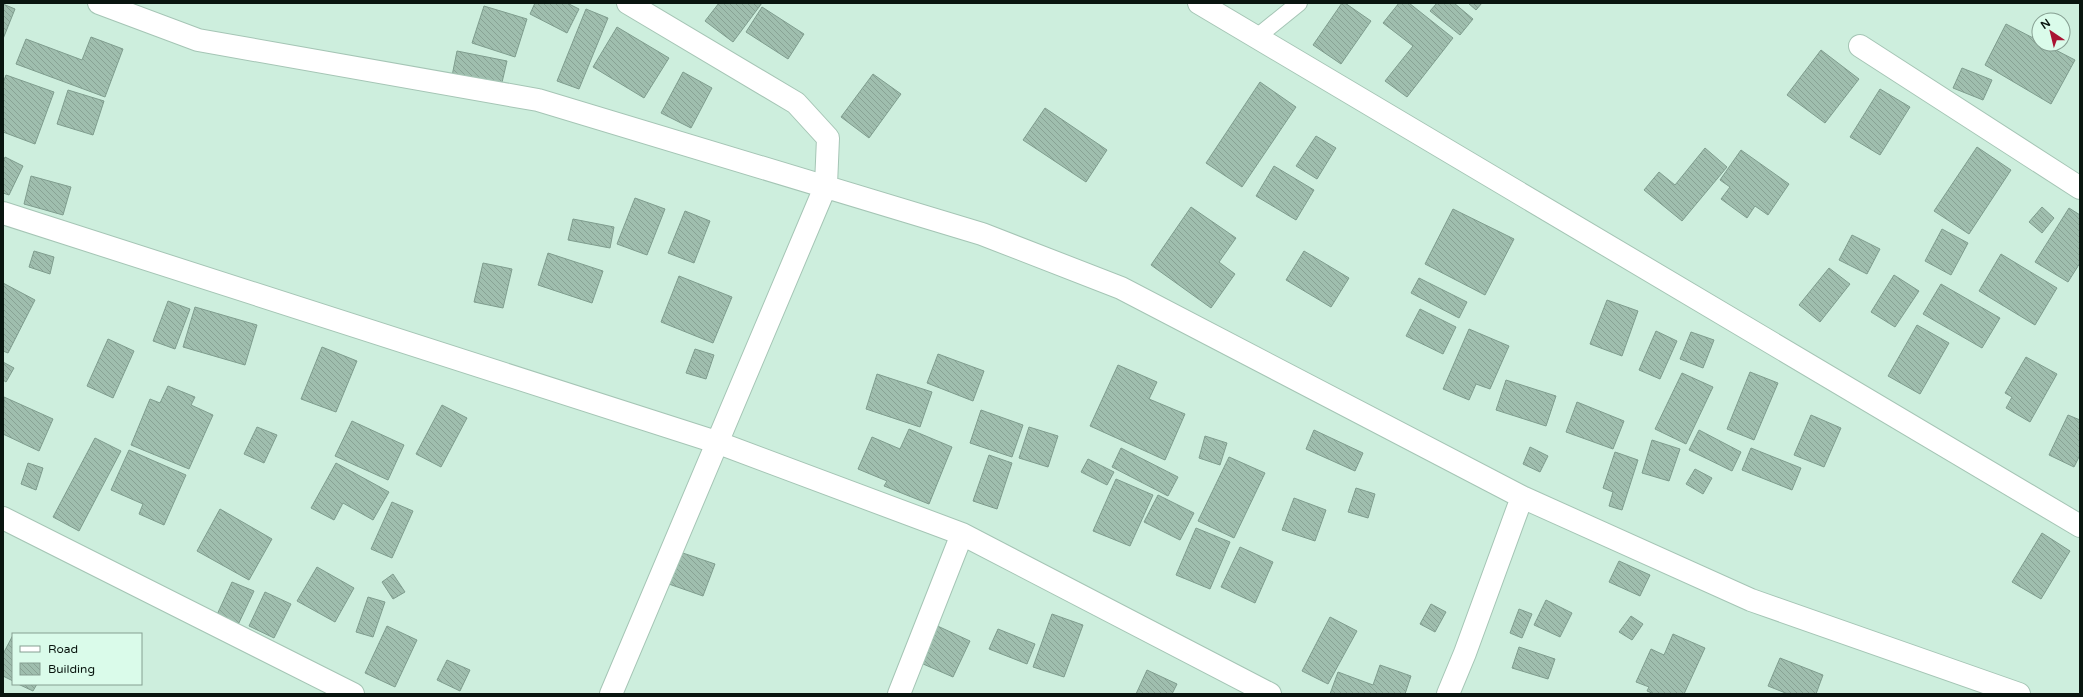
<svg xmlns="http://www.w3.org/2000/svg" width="2083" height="697" font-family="'Varela Round',sans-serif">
<defs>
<pattern id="building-back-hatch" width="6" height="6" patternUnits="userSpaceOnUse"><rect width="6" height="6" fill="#9fbeae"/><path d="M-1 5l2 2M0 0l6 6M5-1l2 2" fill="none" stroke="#88a294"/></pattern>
</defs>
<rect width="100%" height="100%" fill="#cdeedd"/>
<path fill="url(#building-back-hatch)" stroke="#7f9d8e" d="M535,3H567L579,9L567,33L530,14Z
M719,3H762L733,42L705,21Z
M1342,3H1345L1371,21L1341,64L1313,45Z
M1399,3H1409L1453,38L1407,97L1385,81L1413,46L1383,23Z
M1437,3H1454L1473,19L1460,35L1430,11Z
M1468,3H1482L1476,10Z
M3,4L15,9L3,39Z
M484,6L527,19L515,57L472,43Z
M762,7L804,34L788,59L746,32Z
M586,9L608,18L579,89L557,81Z
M2006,24L2039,41V44H2044L2075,60L2051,104L1985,65Z
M617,27L669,58L644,98L593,67Z
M91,37L123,49L105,97L16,64L26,39L82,60Z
M1821,50L1859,79L1825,123L1787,95Z
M457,51L507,61L500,91L451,81Z
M1962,68L1992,80L1983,100L1953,88Z
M683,72L712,88L691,128L661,113Z
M873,74L901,94L869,138L841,117Z
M6,75L54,92L35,144L3,132V83Z
M1260,82L1296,107L1242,187L1206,163Z
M1880,89L1910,107L1880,155L1850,137Z
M68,90L104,101L93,135L57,124Z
M1045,108L1107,150L1086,182L1023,140Z
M1316,136L1336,148L1317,179L1296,166Z
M1977,147L2011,170L1969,234L1934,211Z
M1705,148L1727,167L1682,221L1644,190L1659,172L1675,185Z
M1741,150L1789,184L1768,215L1755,206L1747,218L1721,199L1730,187L1720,180Z
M5,157L23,166L9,195L3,193V162Z
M1274,166L1314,190L1296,220L1256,196Z
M31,176L71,187L63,215L24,204Z
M635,198L665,209L647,255L617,244Z
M1191,207L1236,238L1219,262L1235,274L1211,308L1151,265Z
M2042,207L2054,218L2042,233L2029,222Z
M2069,208L2080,215V263L2068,282L2035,262Z
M1453,209L1514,239L1485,295L1425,264Z
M685,211L710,221L694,263L668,253Z
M573,219L614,227L610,248L568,240Z
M1942,229L1968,243L1951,275L1925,261Z
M1852,235L1880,249L1867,274L1839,260Z
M34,251L54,257L50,274L29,267Z
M1304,251L1349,278L1331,307L1286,280Z
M548,253L603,271L592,303L538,285Z
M2001,254L2057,288L2035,325L1979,291Z
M483,263L512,269L503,308L474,302Z
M1829,268L1850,284L1820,322L1799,305Z
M1894,275L1919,291L1895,327L1871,312Z
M679,276L732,297L713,343L661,322Z
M1419,278L1467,302L1459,318L1411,293Z
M3,283L35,300L8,353L3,351Z
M1941,284L2000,318L1982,348L1923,314Z
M1607,300L1638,311L1622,356L1590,344Z
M168,301L190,309L175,349L153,341Z
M195,307L257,325L245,365L183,347Z
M1420,309L1456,327L1443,354L1406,336Z
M1917,325L1949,343L1920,394L1888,376Z
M1469,329L1509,346L1490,389L1476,384L1469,400L1443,389Z
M1656,331L1677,341L1660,379L1639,370Z
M1691,332L1714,340L1703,368L1680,359Z
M108,339L134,351L113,398L87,386Z
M322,347L357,361L336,412L301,399Z
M695,349L714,355L706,379L686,373Z
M938,354L984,371L973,401L927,383Z
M2026,357L2057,374L2030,422L2006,408L2012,397L2005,393Z
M3,362L14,368L6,382L3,380Z
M1118,365L1157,382L1149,399L1185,414L1165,460L1090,426Z
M1750,372L1778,383L1754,440L1727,429Z
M1682,373L1713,387L1686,444L1655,429Z
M877,374L932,392L920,427L866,409Z
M1506,380L1556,396L1546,426L1496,410Z
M168,386L195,397L191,405L213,415L189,469L131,445L150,399L160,403Z
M4,397L53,419L39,451L3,434Z
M1577,402L1624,421L1613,449L1566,432Z
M442,405L467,418L441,467L416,454Z
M981,410L1023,425L1012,457L970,443Z
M1811,415L1841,428L1824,467L1794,455Z
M2068,415L2080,420V455L2074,467L2049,455Z
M352,421L404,445L388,480L335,456Z
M257,427L277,435L264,463L244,454Z
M1029,427L1058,436L1048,467L1019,458Z
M909,429L952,447L929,504L884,486L887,481L858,469L872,437L900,449Z
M1314,430L1363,453L1355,471L1306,449Z
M1699,430L1741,452L1732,471L1689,450Z
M1205,436L1227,443L1220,465L1199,458Z
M95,438L121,451L79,531L53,517Z
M1652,440L1680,449L1669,481L1642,473Z
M1530,447L1548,456L1540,472L1523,464Z
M1121,448L1178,477L1168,496L1112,467Z
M1751,448L1801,468L1792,490L1742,470Z
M129,450L186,475L164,525L139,514L143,504L111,490Z
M1615,452L1638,460L1622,510L1609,506L1613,492L1603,488Z
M989,455L1012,463L997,509L973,501Z
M1229,457L1265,473L1234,538L1198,521Z
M1088,459L1114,472L1107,485L1081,472Z
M28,463L43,468L36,490L21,484Z
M336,463L389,492L373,520L343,503L334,520L311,508Z
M1695,469L1712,478L1703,494L1686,484Z
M1116,479L1153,495L1130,546L1093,531Z
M1356,488L1375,494L1368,518L1348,512Z
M1158,495L1194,513L1180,540L1144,522Z
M1294,498L1326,510L1315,541L1282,530Z
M392,502L413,511L392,558L371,549Z
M220,509L272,539L249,580L197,551Z
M1196,528L1230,542L1210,589L1176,575Z
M2042,533L2070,551L2041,599L2012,582Z
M1240,547L1273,562L1255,603L1221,587Z
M677,551L715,564L703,596L666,583Z
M1619,561L1650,575L1640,596L1609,582Z
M317,567L354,588L335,622L297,601Z
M393,574L405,592L393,599L382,582Z
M232,582L254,591L236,629L215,619Z
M265,592L291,604L274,638L249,626Z
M368,597L385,602L373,637L356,632Z
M1546,600L1572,613L1560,637L1534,625Z
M1431,604L1446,612L1435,632L1420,624Z
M1519,609L1532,614L1522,638L1510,633Z
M1052,614L1083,625L1064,677L1033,667Z
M1631,616L1643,624L1632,640L1619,632Z
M1330,617L1357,631L1328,684L1302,671Z
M931,623L970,641L953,677L914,660Z
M387,626L417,640L395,687L365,673Z
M998,629L1035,644L1027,664L989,649Z
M1673,634L1705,648L1684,694H1654L1647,691L1649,687L1636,682L1651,649L1664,655Z
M13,635V681L3,676V654Z
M1519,647L1555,659L1548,679L1512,668Z
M1780,658L1823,675L1816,694H1788L1768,686Z
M447,660L470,670L460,691L437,680Z
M1380,665L1411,676L1405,694H1330L1338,672L1373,685Z
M1147,670L1177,684L1172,694H1136Z
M18,684H37L33,691Z"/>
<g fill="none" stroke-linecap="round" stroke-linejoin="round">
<defs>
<path id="lane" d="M1257,37L1299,3"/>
<path id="street" d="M99,3L198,40L538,100L982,234L1121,288L1522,497L1751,600L2019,694
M1199,3L2080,526
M1860,46L2080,188
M3,213L716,442L962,534L1270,694
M3,518L353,694
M611,694L826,185L828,138L796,103L628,3
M899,694L962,534
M1448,694L1465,653L1522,497"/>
</defs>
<use href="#lane" stroke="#a5c5b5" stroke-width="18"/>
<use href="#street" stroke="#a5c5b5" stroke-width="24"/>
<use href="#lane" stroke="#fff" stroke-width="16"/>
<use href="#street" stroke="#fff" stroke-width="22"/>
</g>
<rect width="2083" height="697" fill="none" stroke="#09150f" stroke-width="8"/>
<rect x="12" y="633" width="130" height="52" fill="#dafbea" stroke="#869f92"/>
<rect x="20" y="646" width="20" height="6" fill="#ffffff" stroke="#869f92"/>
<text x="48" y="653" font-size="12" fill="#09150f">Road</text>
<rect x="20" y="663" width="20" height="12" fill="url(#building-back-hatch)" stroke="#869f92"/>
<text x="48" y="673" font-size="12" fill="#09150f">Building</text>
<g transform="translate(2051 32) rotate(325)"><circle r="19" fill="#dafbea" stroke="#869f92"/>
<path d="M0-3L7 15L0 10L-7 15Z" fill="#a91232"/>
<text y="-6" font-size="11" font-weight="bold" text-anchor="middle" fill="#09150f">N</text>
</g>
</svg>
